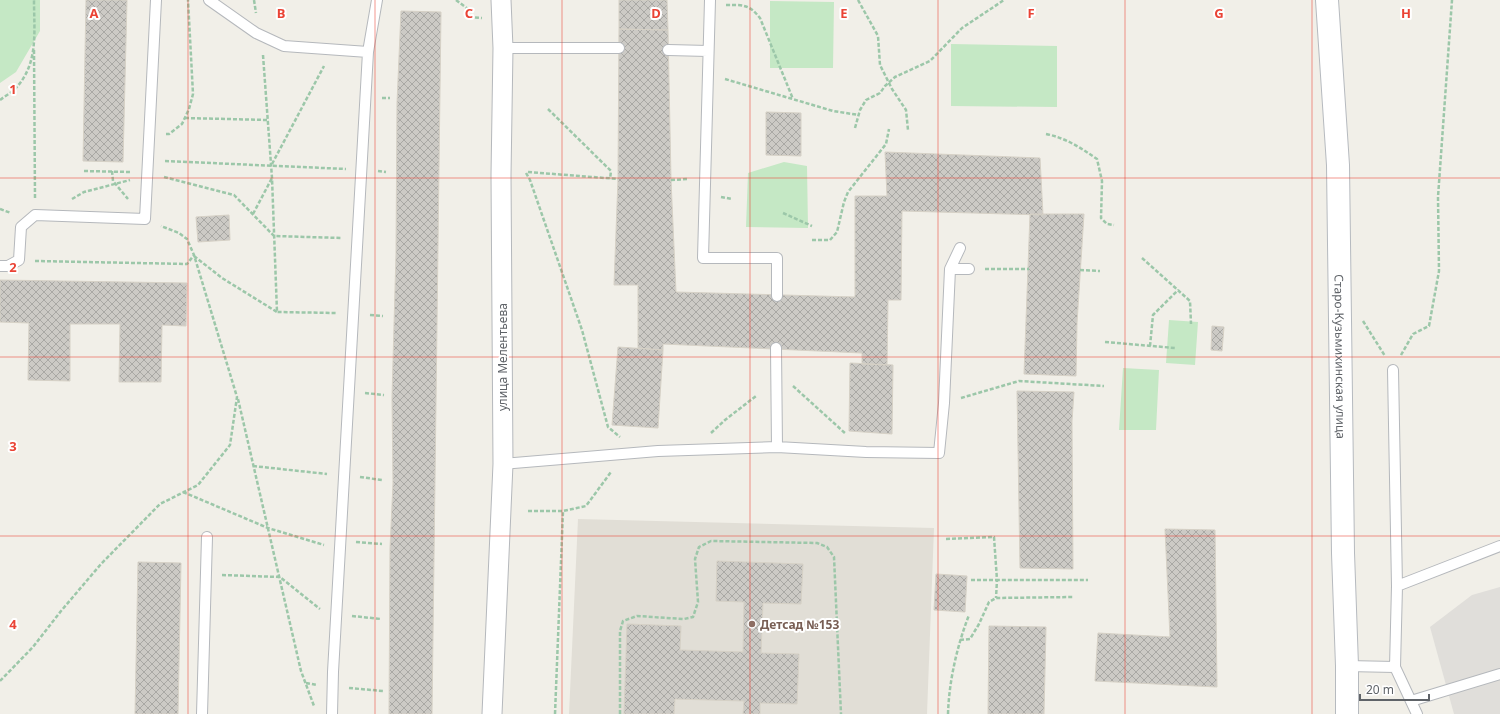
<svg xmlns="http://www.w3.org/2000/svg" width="1500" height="714" font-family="'Noto Sans',sans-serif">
<defs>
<pattern id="building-cross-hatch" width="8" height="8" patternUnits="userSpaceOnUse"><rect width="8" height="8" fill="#cccac5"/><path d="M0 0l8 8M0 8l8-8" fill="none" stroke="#a9a8a4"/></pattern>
</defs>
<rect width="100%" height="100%" fill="#f1efe8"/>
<path fill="#e0deda" d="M1500,587V714H1454L1430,627L1472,595Z"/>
<path fill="#e1ded6" d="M578,519L934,528L927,714H569Z"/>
<path fill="#c5e8c5" d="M0,0H40V31L16,72L0,83Z
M770,1L834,2L833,68H770Z
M951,44L1057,46V107L951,106Z
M784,162L807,166L808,228L746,227L748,173Z
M1169,320L1198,322L1195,365L1166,363Z
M1123,368L1159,370L1156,430H1119Z"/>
<path fill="url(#building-cross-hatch)" stroke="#d6d1c6" d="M86,0H127L123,162L83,161Z
M619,0H667L668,30L619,29Z
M401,11L441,12L432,714H389L390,548L393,483L392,397L396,253L397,103Z
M619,29L668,30L671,180L676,292L855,297V196H887L885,152L1040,158L1043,215L902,211L901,300H888L887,365L862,364V353L663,344V350L638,348V285H614L618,179Z
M766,112L801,113V156L766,155Z
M1030,214H1084L1077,323L1076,376L1024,374Z
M229,215L230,240L198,242L196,217Z
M0,280L187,283L186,326L162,325L161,382H119L120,324H70V381L28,380L29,323L0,322Z
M1212,326L1224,327L1222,351L1211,350Z
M618,347L663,350L658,428L612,425Z
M850,363L893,365L892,434L849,431Z
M1017,391L1074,392L1072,421L1073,569L1020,568Z
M1165,529L1215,530L1217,687L1095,681L1098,633L1170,637Z
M717,561L803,564L801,604L763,603L761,653L799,654L797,704L760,703V714H743L744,701L675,699L674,714H624L627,624L681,626L680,650L743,652L744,602L716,601Z
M138,562L181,563L178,714H135Z
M936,574L967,576L965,612L934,610Z
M989,626L1046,627L1044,714H988Z"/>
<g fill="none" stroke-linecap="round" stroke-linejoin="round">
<defs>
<path id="service" d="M209,0L256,33L284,46L368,52
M710,0L703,258H777V296
M503,48H619
M668,50L708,51
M0,266H8L19,260L21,227L35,215L145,219L156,0
M950,269H969
M776,348L777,447
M1393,370L1397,586L1395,667
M503,464L658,451L777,447L866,452L939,453L944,403L950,269L960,248
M1397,586L1500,546
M1347,666L1395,667L1417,714
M1411,701L1500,674
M202,714L207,537
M332,714L333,672L368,52L377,0"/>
<path id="minor" d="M492,714L503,464L501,175L503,48L501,0"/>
<g id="secondary">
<path id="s1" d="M1327,0L1338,165L1343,553L1347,666V714"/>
</g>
</defs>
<use href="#service" stroke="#b5b8bc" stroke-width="12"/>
<use href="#minor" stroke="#b5b8bc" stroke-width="21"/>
<use href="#secondary" stroke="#b6babf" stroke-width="24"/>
<path stroke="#9cc7a9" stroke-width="2.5" stroke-dasharray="4 2" stroke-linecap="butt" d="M254,0L256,13
M456,0L468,9
M858,0L878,36L880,65L892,89L906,110L908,130
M726,5C743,5 749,4 760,18L793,99
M469,17L482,18
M34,50L35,198
M263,55L272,178L277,312L337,313
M725,79L833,111L859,115
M382,98H390
M0,100C5,96 11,93 15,89C39,64 34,32 34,0
M548,109L611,171L610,179
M185,118L268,120
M855,128L860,110L866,100L880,93L885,86L895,77L930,61L962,28L1004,0
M166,134H169L182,124L189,109L193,94L188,0
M1046,134C1066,138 1081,148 1097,159L1102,181L1101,218L1107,224L1114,225
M165,161L346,169
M272,164L324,66
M84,171L131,172
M112,171L113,181L128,199
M378,171L386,172
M528,172L618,179
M526,173L530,180L582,330L608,427L620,437
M164,177L234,195L274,236L341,238
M671,180L688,179
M721,197L732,199
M72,199L84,192L130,180
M0,209L11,213
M783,213L812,226
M253,214L272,178
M812,240H830L837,232L844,202L848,192L886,144L889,129
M194,256L222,278L277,312
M1142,258L1190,301L1191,324
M35,261L187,264L194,255L187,239L179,233L161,226
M985,269H1029
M1080,270L1100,271
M370,315L383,316
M1363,321L1385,356
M1105,342L1175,348
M1150,346L1153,315L1178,290
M1401,355L1413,334L1429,326L1439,271L1438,197L1452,0
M793,386L846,434
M365,393L384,395
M961,398L1019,381L1104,386
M238,399L301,671L314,706
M711,433L725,420L756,396
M253,466L327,474
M360,477L382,480
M183,492L268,528L324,545
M528,511H563L586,506L611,472
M946,539L994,537L997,580H1088
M356,542L382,544
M222,575L280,577L320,609
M971,580H997L996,598
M352,616L381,619
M960,640L970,639L979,624L989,602L996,598L1073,597
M0,681L33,647L61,611L101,564L160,504L198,485L230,445L237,397L194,255
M306,683L317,685
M349,688L383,691
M555,714L563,511
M620,714V631L623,621L637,616L684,619L693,617L698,602L695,559L699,547L711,541L817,543L827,547L834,557L841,714
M948,714C949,681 957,646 969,615"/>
<use href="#service" stroke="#fff" stroke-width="10"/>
<use href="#minor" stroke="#fff" stroke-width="19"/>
<use href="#secondary" stroke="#fff" stroke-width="22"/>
</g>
<path fill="none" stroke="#ea4335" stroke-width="1" stroke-opacity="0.55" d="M188,0V714M375,0V714M562,0V714M750,0V714M938,0V714M1125,0V714M1312,0V714M0,178H1500M0,357H1500M0,536H1500"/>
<circle fill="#8d6e63" stroke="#fff" stroke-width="1.5" cx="752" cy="624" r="4"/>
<g text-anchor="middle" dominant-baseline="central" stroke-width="4" stroke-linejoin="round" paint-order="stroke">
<g font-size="12" fill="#5f6368" stroke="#fff">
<text transform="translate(502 357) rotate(-90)">улица Мелентьева</text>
<text stroke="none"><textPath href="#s1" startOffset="357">Старо-Кузьмихинская улица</textPath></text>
</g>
<g font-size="12" font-weight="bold" fill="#785e54" stroke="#fff" text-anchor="start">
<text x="760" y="624">Детсад №153</text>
</g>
</g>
<g font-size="13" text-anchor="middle" font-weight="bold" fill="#ea4335" stroke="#fff" stroke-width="4" stroke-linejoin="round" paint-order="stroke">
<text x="94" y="18">A</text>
<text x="281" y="18">B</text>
<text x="469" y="18">C</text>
<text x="656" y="18">D</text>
<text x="844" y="18">E</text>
<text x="1031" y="18">F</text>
<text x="1219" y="18">G</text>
<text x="1406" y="18">H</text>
<text x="13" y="94">1</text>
<text x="13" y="272">2</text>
<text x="13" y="451">3</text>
<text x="13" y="629">4</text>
</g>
<path d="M1360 694v6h69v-6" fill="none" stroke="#5f6368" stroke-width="2"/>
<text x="1366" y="694" font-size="12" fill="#5f6368" stroke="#ffffff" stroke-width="3" paint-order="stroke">20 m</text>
</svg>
